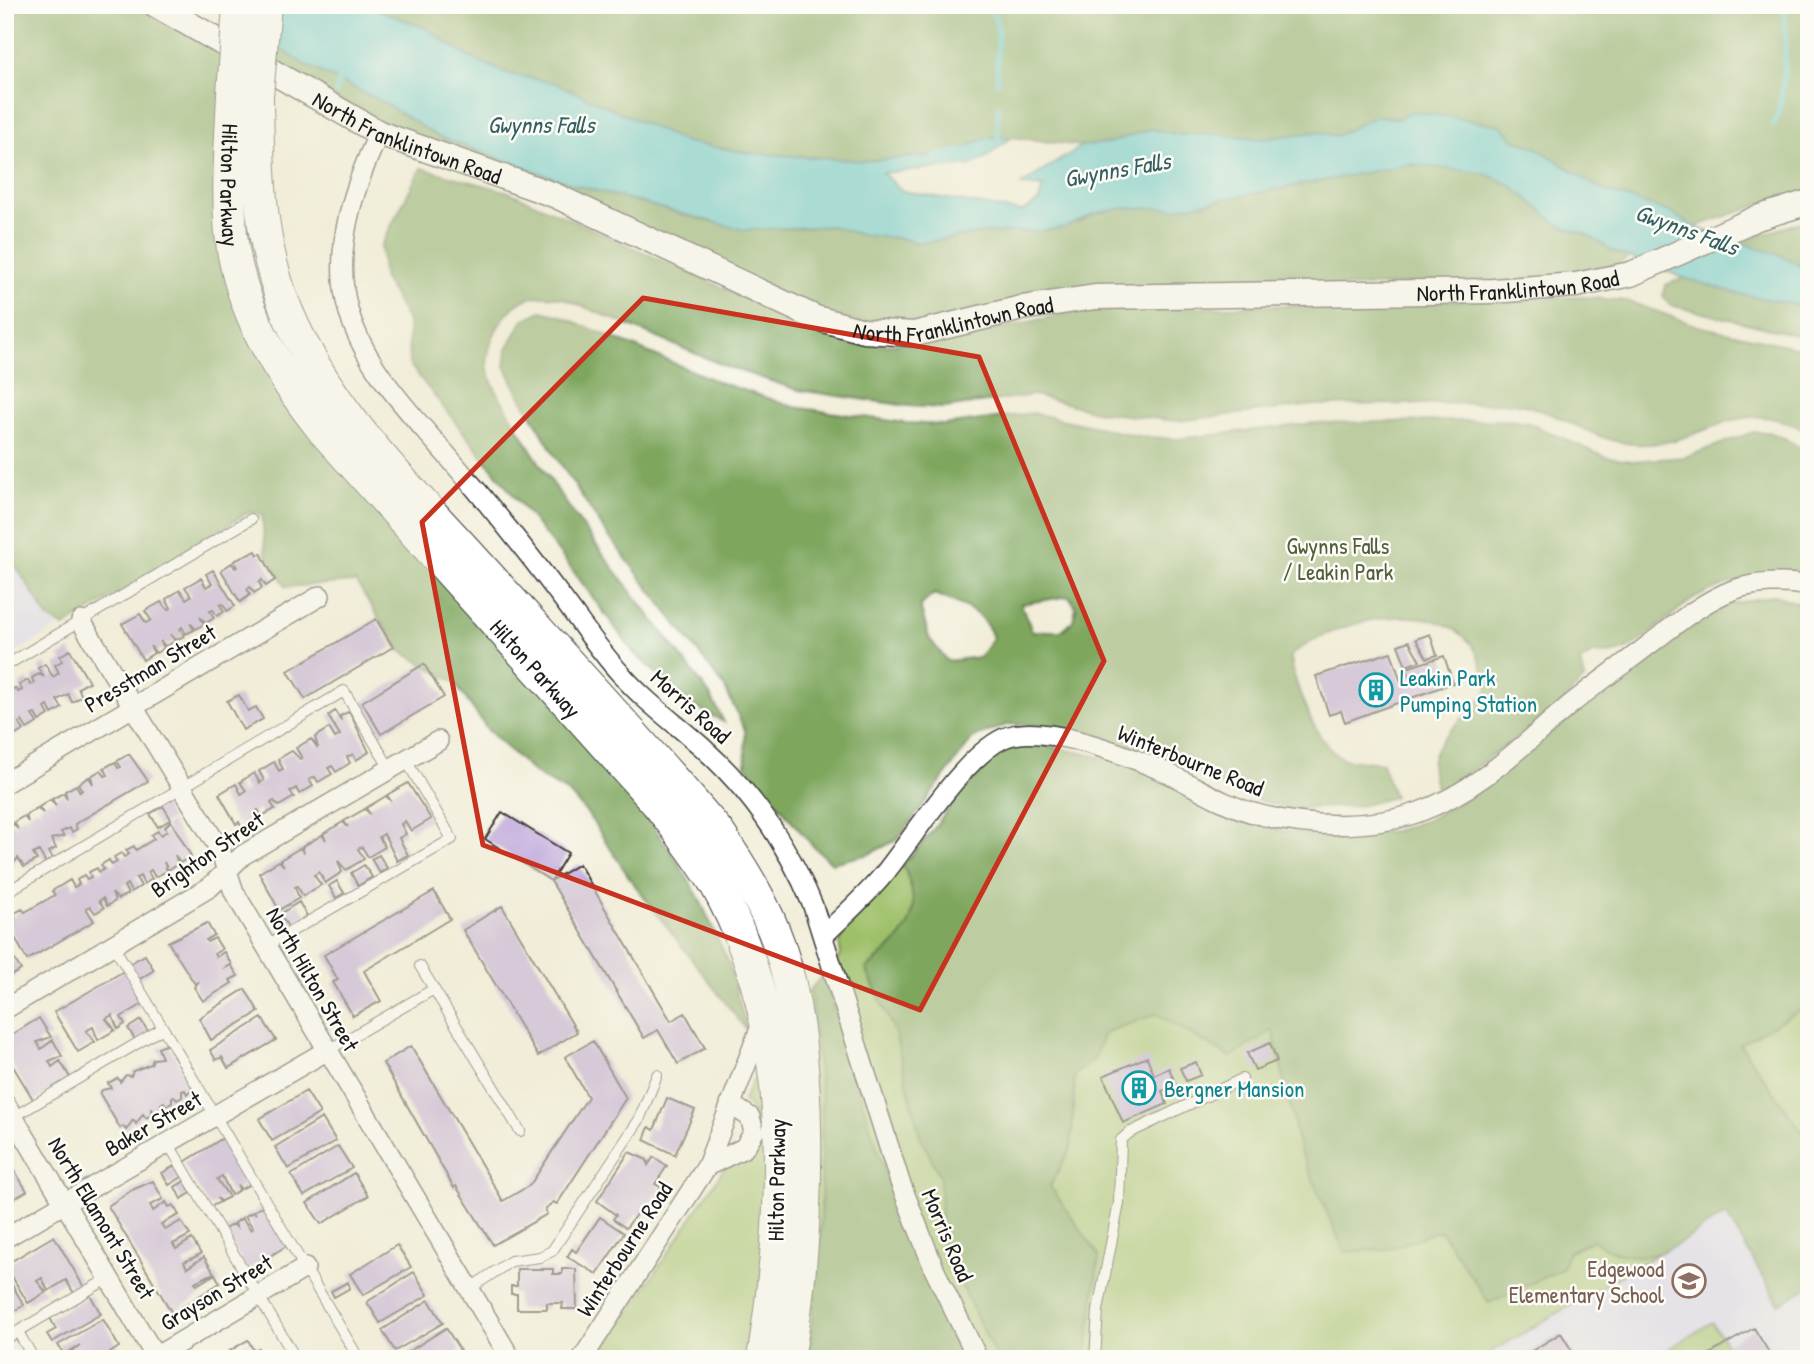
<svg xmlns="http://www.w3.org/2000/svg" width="1814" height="1364" font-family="'Patrick Hand',sans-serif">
<rect width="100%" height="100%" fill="#fdfcf7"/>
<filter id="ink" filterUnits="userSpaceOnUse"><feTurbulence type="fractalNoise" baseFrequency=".0143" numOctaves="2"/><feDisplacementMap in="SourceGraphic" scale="14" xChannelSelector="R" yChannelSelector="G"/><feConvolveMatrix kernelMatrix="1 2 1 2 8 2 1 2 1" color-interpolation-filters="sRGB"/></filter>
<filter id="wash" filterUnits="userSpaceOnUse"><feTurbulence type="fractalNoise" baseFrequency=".00686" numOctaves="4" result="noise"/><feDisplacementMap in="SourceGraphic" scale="28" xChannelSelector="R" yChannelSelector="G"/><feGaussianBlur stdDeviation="1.57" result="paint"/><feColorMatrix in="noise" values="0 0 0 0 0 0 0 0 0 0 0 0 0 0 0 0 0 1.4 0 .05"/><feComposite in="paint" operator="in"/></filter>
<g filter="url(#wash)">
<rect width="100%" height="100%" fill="#f1edd8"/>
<path fill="#d8d7f8" d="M5,523L57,628L5,659Z
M1726,1214L1779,1304L1809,1287V1359H1479Z"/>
<path fill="#9ec069" stroke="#5d6e42" stroke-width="2" d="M1774,595L1809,607V1287L1779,1304L1726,1214L1479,1359H800L804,996L841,955L839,943L845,931L927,838L979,767L1134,764L1277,830L1332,835L1394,831L1425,821L1475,793Z
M761,1064L770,1186L754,1359H598L725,1167C752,1154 759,1154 761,1122L743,1100Z
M1712,1322L1726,1344L1702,1359H1653Z"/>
<path fill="#7ea65d" stroke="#4d613c" stroke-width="2" fill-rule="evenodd" d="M5,5H133L223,53L237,302L607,763L671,851L698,896L729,963L747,1031L631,880L587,813L570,794L534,773L488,730L454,682L399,650L356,582L286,587L265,552L262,514L249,512L64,627L48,618L5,548Z
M367,5H1809V194L1775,199L1695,227L1669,212L1600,189L1537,148L1515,140L1500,125L1376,116L1336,136L1316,132L1262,139L1216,134L1181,135L1151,129L1109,143L1082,146L1011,137L985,138L953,154L865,161L748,153L685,142L555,83L512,75L470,58L425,28Z
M277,44L304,64L379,100L439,137L572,184L710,222L788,229L832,226L862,235L899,238L920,243L984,233L1042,231L1079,222L1096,213L1125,208H1177L1410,164L1444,166L1483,173L1509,184L1559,225L1588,235L1630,257L1618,264L1535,282L1084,293L926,326L876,327L817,312L378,122L273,63Z
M421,168L509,192L824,333L886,345L981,333L1076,311L1583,297L1627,301L1698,326L1809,350V433C1736,389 1706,449 1634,444C1590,441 1556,408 1512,403L1315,405L1177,421L1099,412L1034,395L944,408L908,406L798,390L725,366L563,298C537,293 519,296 503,319C494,332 485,353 488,369C491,387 508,409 517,426C572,522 644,605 710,695L724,722L690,704L634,653L568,564L409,364L408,321L383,277L381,246Z
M1809,219V270L1779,255L1737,243Z
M1684,278L1740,294L1808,307L1809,338L1670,305L1663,296L1665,285Z
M541,311L558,315L719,382L794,407L906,423L944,425L1033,413L1138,436L1177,439L1315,423L1511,420L1529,423L1605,457L1632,461L1685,457L1753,432H1769L1784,438L1809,453V575C1772,571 1733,579 1699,596C1664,613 1637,662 1594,653L1580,662L1585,678L1553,712L1439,793C1412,746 1465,724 1488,690C1484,675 1481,656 1471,644C1430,594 1334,622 1291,655C1291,680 1318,749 1344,759C1355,762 1371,761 1382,763L1394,797L1359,806L1289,809L1233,792L1167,754L1054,727L1009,724L973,738L897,840L869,854L832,863L812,845L746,766L745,730L724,686L604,530L556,457L517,390L505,366L507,349L523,320ZM934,594C959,604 984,610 993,638L980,657L947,661L929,638L920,606ZM1069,596L1076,607L1073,621L1061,631H1032L1021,604Z
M1774,595L1809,607V1005L1740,1044L1809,1142V1287L1779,1304L1726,1214C1678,1242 1646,1278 1593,1240L1568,1252L1562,1269L1489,1303L1440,1230L1389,1249L1344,1252L1300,1150L1273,1030L1230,1057L1156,1014L1104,1033L1094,1060L1075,1075L1071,1148L1050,1186L1099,1256L1086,1359H997L941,1242L940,1176L920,1136L894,1030L866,969C905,936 927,919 903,865L927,838L979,767L1002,746L1025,741L1134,764L1277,830L1332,835L1394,831L1425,821L1475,793L1684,626L1716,607Z
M823,975C863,1105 900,1239 965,1359H809L821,1227L822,1101L810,990Z"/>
<path fill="#59c7cd" stroke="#3a7274" stroke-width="2" d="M215,5H367L425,28L470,58L512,75L555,83L685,142L748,153L865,161L953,154L985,138L1011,137L987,157L971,165L882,173L903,191L1022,212L1039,201L1043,187L1021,185L1082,146L1109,143L1151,129L1181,135L1216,134L1262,139L1316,132L1336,136L1376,116L1398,119L1411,111L1500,125L1515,140L1537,148L1600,189L1669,212L1695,227L1779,255L1809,270V307L1740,294L1684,278L1611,250L1588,235L1559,225L1509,184L1483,173L1410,164L1177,208H1125L1096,213L1066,227L1042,231L984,233L920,243L899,238L862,235L832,226L743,230L572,184L439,137L379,100L304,64Z"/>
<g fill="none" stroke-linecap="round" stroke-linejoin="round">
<path stroke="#59c7cd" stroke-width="5" d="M991,5L998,28L997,83
M336,93L340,76
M1773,125C1785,109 1788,26 1783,5
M998,143V107
M933,157L965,150"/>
</g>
<g id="blocks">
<path fill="#b79ed7" d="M256,551L258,555L261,553L275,580L266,586L262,580L259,582L262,588L254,593L250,587L247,589L250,595L240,602L221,570L232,563L235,568L237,567L234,561Z
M213,570L235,606L227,611L223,604L220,605L224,612L217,616L213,610L210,611L214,618L206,623L200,617L204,624L196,629L190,623L194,630L186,634L182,627L180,629L184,636L176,640L170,634L175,641L166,646L160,641L164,648L156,653L150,646L154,653L143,660L122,624L140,614L146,623L151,620L145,611L161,602L168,610L171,608L166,599L180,590L186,599L191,596L185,587L201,578L206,587L212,584L206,574Z
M376,619L393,647L305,699L288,671Z
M1430,634L1437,655L1427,658L1416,639Z
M1409,641L1420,661L1406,666L1398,645Z
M70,650L89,682L78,688L82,696L72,702L68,694L57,700L62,708L52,714L48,706L45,708L49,715L39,721L35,714L32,715L37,723L27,729L22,721L19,723L24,730L14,736L10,729L7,730L11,738L5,742V700L10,697L7,693L15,688L18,692L22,690L19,685L28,680L30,685L34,683L32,678L39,674L44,677L38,668L45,664L53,677L59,673L55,665L62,661L60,656Z
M1391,652L1402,685L1411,682L1407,668L1444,656L1453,683L1345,722L1341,711L1329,715L1316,676Z
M424,664L444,697L381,734L362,702Z
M239,695L248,711L256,707L263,719L243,730L227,701Z
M335,711L341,721L340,716L348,712L351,715L369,752L356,760L353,754L347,757L350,763L336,772L332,766L328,768L332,774L318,782L315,777L312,778L309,780L313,786L299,794L296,788L293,790L290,791L294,797L279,806L274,801L271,803L275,809L262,816L258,810L253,814L256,820L242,828L239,822L236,824L219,794L236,784L241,794L246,791L240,782L254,773L260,783L264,780L259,771L274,762L279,771L283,769L278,759L292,751L300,759L302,758L296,748L311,739L318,748L315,737L329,728L335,738L340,735L328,716Z
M129,754L148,781L75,824L77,829L72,832L69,828L61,832L64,836L51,839L56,848L49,852L54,861L47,865L39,851L33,854L37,860L24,867L18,858L8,870L5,827L12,823L18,829L14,822L24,816L28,822L26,815L37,808L43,813L39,807L50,800L56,806L52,799L63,793L67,799L65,791L76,785L80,792L82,790L78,784L89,777L93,784L91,776L101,770L105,776L108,775L104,768L115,762L118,768L121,767L117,761Z
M408,783L431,819L411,831L405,821L401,824L406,834L399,838L408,855L397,861L384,834L379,837L385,847L368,857L362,847L358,849L364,859L346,870L338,861L342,872L325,883L319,872L314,875L321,885L303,896L297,886L295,887L299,898L279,910L259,873L279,861L284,866L280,860L300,848L304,853L302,847L322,835L326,840L323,834L343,822L348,827L344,821L365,809L370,814L366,808L386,796L391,801L387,795Z
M163,806L171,819L158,827L150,814Z
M502,812L568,853L551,881L485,839Z
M171,821L191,856L180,863L175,855L178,864L168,870L164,862L167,871L155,877L151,870L148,872L152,879L144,884L140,876L136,878L141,886L131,892L127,884L124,886L128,894L118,899L112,893L115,901L107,906L103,898L99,901L104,908L95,913L90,906L86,908L94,921L27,960L5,919L13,915L15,918V913L22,909L25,912L55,895L52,891L70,880L74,887L79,884L77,880L84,875L87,879L91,877L89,872L97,868L99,872L104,869L101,865L109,860L112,865L117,862L114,857L121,853L124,857L129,854L126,850L134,846L136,850L154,839L151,835L158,831L161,835L167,831L165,827Z
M379,855L387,868L380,873L371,859Z
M579,864L671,1021L685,1013L705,1048L678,1064L658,1030L644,1038L551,881Z
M364,865L372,877L358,886L351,873Z
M337,881L344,893L336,898L329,886Z
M434,891L450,919L364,971L381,1001L353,1016L333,982L338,980L324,955Z
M299,902L307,916L288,927L280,914Z
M502,906L577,1032L538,1056L463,930Z
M207,923L214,935L206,940L207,942L215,938L222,949L214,954L216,957L224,952L231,964L223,969L231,965L238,976L230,980L232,983L203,1001L194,987L199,981L195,984L168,942Z
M5,951L11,961L8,964L15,960L21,970L5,979Z
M145,955L154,970L138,980L129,964Z
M124,971L143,1004L121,1017L125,1024L118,1029L112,1015L106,1019L115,1030L98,1040L93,1027L86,1031L95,1042L78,1052L54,1012Z
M245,989L259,1012L211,1040L199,1018Z
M39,1018L51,1037L37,1042L41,1049L53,1040L62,1056L49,1061L52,1067L60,1061L71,1079L34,1101L5,1053V1039Z
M262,1018L276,1040L228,1068L222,1057L216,1060L210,1050Z
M141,1020L149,1033L136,1041L128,1028Z
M593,1041L626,1098L557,1204L553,1202L545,1210L547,1214L493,1245L456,1186L454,1188L383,1063L411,1046L503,1201L530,1185L588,1097L565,1057Z
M1270,1043L1277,1061L1255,1070L1247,1053Z
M168,1044L192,1085V1090L187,1094L185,1090L182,1091V1097L177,1100L174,1096L172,1097V1103L166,1106L164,1102L161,1104L162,1109L156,1112L151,1109V1115L146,1118L143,1114L136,1124L133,1120L126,1130L123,1126L120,1128L100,1094L102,1090L111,1088L108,1083L118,1078L120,1082L126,1075L131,1076L133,1071L151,1064L153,1059L162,1058L158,1048Z
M1147,1057L1154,1075L1169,1068L1176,1085L1162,1091L1167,1104L1123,1123L1103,1076Z
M1196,1062L1201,1075L1186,1081L1180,1068Z
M306,1091L320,1113L272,1141L259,1119Z
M667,1098L695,1110L675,1155L644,1140L649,1127L654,1130Z
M322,1118L336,1141L288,1169L275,1147Z
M223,1138L250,1184L241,1189L238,1186L239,1190L231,1195L222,1176L217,1179L229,1197L221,1201L217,1198L220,1202L210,1207L183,1163Z
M338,1146L352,1168L304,1196L291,1175Z
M629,1152L647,1160L648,1165L654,1157L667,1166L655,1184L661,1187L642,1216L637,1213L626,1228L613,1219L616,1215L597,1201Z
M5,1155L27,1191L5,1204Z
M176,1165L182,1177L169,1185L162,1173Z
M354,1173L368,1196L321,1224L307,1203Z
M153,1181L163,1199L150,1205L153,1211L166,1202L169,1207L173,1205L179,1215L161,1224L165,1230L181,1221L190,1235L173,1244L176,1249L192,1239L201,1254L184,1262L187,1268L204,1257L214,1273L195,1282L197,1285L215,1274L220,1283L172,1313L108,1206L132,1190Z
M185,1181L191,1193L181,1199L175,1187Z
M263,1206L288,1245L247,1270L223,1230L233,1224L236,1227L235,1223L242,1218L251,1230L253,1228L245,1216L253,1212L256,1214L254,1211Z
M600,1217L624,1233L597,1274L567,1257L572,1249L576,1252Z
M54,1236L85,1289L75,1295L66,1280L48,1291L42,1278L37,1281L46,1292L28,1303L5,1265Z
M397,1245L411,1267L363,1295L350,1274Z
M517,1269H553V1274H562V1269H576L577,1309H562L563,1303H547V1309H517V1294H511V1286H517Z
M414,1272L428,1295L380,1323L367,1302Z
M5,1273L24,1305L5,1317Z
M348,1282L350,1288L334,1297L331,1291Z
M90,1295L101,1314L52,1342L47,1334L56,1329L50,1318Z
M429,1300L443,1323L395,1351L382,1330Z
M103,1319L119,1347L100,1359H67L65,1356L80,1345L64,1354L58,1345Z
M446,1328L460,1350L455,1355L448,1359H397Z
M1754,1328L1773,1359H1702L1726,1344Z
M1561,1333L1577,1359H1519Z
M248,1340L254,1351L258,1348L262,1355L259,1359H216Z"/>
</g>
</g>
<g filter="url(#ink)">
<use href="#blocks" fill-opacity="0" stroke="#3c3b38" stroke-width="2"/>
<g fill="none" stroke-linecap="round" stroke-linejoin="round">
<defs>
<path id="service" d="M5,666L251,519
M5,893L344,691L390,769
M266,946L452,839L406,760
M420,966L520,1131
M163,1028L359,1359
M327,1051L434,989
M5,1122L163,1028L113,945
M168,1143L296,1359
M469,1289L511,1261L540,1257L552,1251L639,1120L657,1075
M18,1332L34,1359
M5,1339L109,1278
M1095,1359L1098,1310L1119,1203L1121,1140L1129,1133L1242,1079"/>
<path id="minor" d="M379,133C355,184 334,244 346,301C360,366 415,417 456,466C493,509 528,553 562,598C581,623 599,650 620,673C644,701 675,723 702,747C752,792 788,845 813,906L900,1182L935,1271L978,1359
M81,621L220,850L234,892L511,1359
M5,783L320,596
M823,936C843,916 866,896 884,874C913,838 964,756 1004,738C1040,722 1121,753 1156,768C1190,782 1221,805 1257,814C1307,828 1371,829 1419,812C1480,790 1523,744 1571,704C1597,683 1624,664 1650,644C1677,623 1702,602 1733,590C1755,582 1786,581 1809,586
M5,1009L210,887L243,855L438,741
M5,1103L157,1359
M707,1166L744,1148L754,1132L750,1117L730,1104
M5,1238L326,1051
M152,1359L305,1268
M582,1359L707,1166L761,1026"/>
<g id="tertiary">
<path id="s1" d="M156,5L379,133L554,195L816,318L864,331L914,334L1022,308L1095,297L1493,291L1576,285L1631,274L1757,218L1809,202"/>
</g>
<g id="primary">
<path id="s2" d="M233,94C231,141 227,187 231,234C238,306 279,376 324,431L657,803C678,830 699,856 716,885C795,1026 788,1204 763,1359"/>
<path d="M257,96C258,171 258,244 288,314C328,408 400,479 468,553C552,646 638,737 718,832C742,868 765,904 779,945C817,1057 808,1243 788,1359"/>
</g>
</defs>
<use href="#service" stroke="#3c3b38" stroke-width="12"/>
<use href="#minor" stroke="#3c3b38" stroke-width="22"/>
<use href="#tertiary" stroke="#3c3b38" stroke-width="27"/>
<use href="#primary" stroke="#3c3b38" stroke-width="34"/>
<use href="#service" stroke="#fff" stroke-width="10"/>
<use href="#minor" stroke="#fff" stroke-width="19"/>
<use href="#tertiary" stroke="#fff" stroke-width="24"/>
<use href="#primary" stroke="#fff" stroke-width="32"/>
<defs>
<path id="primary-bridge" d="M233,94L239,5
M257,96L265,5"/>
</defs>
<use href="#primary-bridge" stroke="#3c3b38" stroke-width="34" stroke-linecap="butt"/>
<use href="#primary-bridge" stroke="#fff" stroke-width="32"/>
</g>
</g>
<path d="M0 0H1814V1364H0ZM643,298L979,357L1104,661L920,1010L483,845L422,522Z" fill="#f1edd8" fill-opacity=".55" fill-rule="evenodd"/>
<path fill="none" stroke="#c8321e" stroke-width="5" stroke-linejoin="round" d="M643,298L979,357L1104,661L920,1010L483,845L422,522Z"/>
<defs>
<symbol id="building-ring" viewBox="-11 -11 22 22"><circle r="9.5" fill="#fdfcf7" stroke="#0f9aa8" stroke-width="1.5"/><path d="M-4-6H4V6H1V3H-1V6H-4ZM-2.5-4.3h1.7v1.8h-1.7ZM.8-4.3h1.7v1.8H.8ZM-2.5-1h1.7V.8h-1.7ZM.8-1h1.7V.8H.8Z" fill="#0f9aa8"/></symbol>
<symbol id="school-ring" viewBox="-11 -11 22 22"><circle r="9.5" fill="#fdfcf7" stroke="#8d6e63" stroke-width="1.5"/><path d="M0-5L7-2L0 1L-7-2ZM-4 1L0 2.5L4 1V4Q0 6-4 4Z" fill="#8d6e63"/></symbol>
</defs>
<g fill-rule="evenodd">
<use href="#building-ring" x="1357" y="671" width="38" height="38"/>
<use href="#building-ring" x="1120" y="1069" width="38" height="38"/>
<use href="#school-ring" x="1670" y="1262" width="38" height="38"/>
</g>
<g text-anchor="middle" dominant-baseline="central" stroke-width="5" stroke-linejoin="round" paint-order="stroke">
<g font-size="23" fill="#1c1c1c" stroke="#fdfcf7">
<text stroke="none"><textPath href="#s1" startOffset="285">North Franklintown Road</textPath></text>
<text stroke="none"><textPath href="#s2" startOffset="91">Hilton Parkway</textPath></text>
<text stroke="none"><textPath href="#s1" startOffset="1440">North Franklintown Road</textPath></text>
<text stroke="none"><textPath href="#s1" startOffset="873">North Franklintown Road</textPath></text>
<text transform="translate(150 668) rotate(-31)">Presstman Street</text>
<text stroke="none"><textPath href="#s2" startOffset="679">Hilton Parkway</textPath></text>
<text transform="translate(691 706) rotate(42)">Morris Road</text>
<text transform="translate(1191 760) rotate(22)">Winterbourne Road</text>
<text transform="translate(207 854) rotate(-35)">Brighton Street</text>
<text transform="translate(313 979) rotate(60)">North Hilton Street</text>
<text transform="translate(153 1123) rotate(-30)">Baker Street</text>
<text transform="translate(776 1180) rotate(-89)">Hilton Parkway</text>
<text transform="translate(102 1218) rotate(59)">North Ellamont Street</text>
<text transform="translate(948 1235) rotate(67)">Morris Road</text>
<text transform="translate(624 1249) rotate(-57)">Winterbourne Road</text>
<text transform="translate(216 1292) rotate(-31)">Grayson Street</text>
</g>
<g font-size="23" fill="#505e3b" stroke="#fdfcf7">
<text x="1338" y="545">Gwynns Falls<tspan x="1338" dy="26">/ Leakin Park</tspan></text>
</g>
<g font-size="23" fill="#0d838f" stroke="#fdfcf7" text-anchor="start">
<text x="1400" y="677">Leakin Park<tspan x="1400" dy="26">Pumping Station</tspan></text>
<text x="1164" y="1088">Bergner Mansion</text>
</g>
<g font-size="23" fill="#785e54" stroke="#fdfcf7" text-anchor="end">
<text x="1664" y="1268">Edgewood<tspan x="1664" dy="26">Elementary School</tspan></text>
</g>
<g font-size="24" font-style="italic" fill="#346063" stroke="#fdfcf7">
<text x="541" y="124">Gwynns Falls</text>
<text transform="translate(1117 169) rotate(-10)">Gwynns Falls</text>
<text transform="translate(1687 229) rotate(20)">Gwynns Falls</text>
</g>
</g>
<rect width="1814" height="1364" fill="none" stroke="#fdfcf7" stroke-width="28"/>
</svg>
